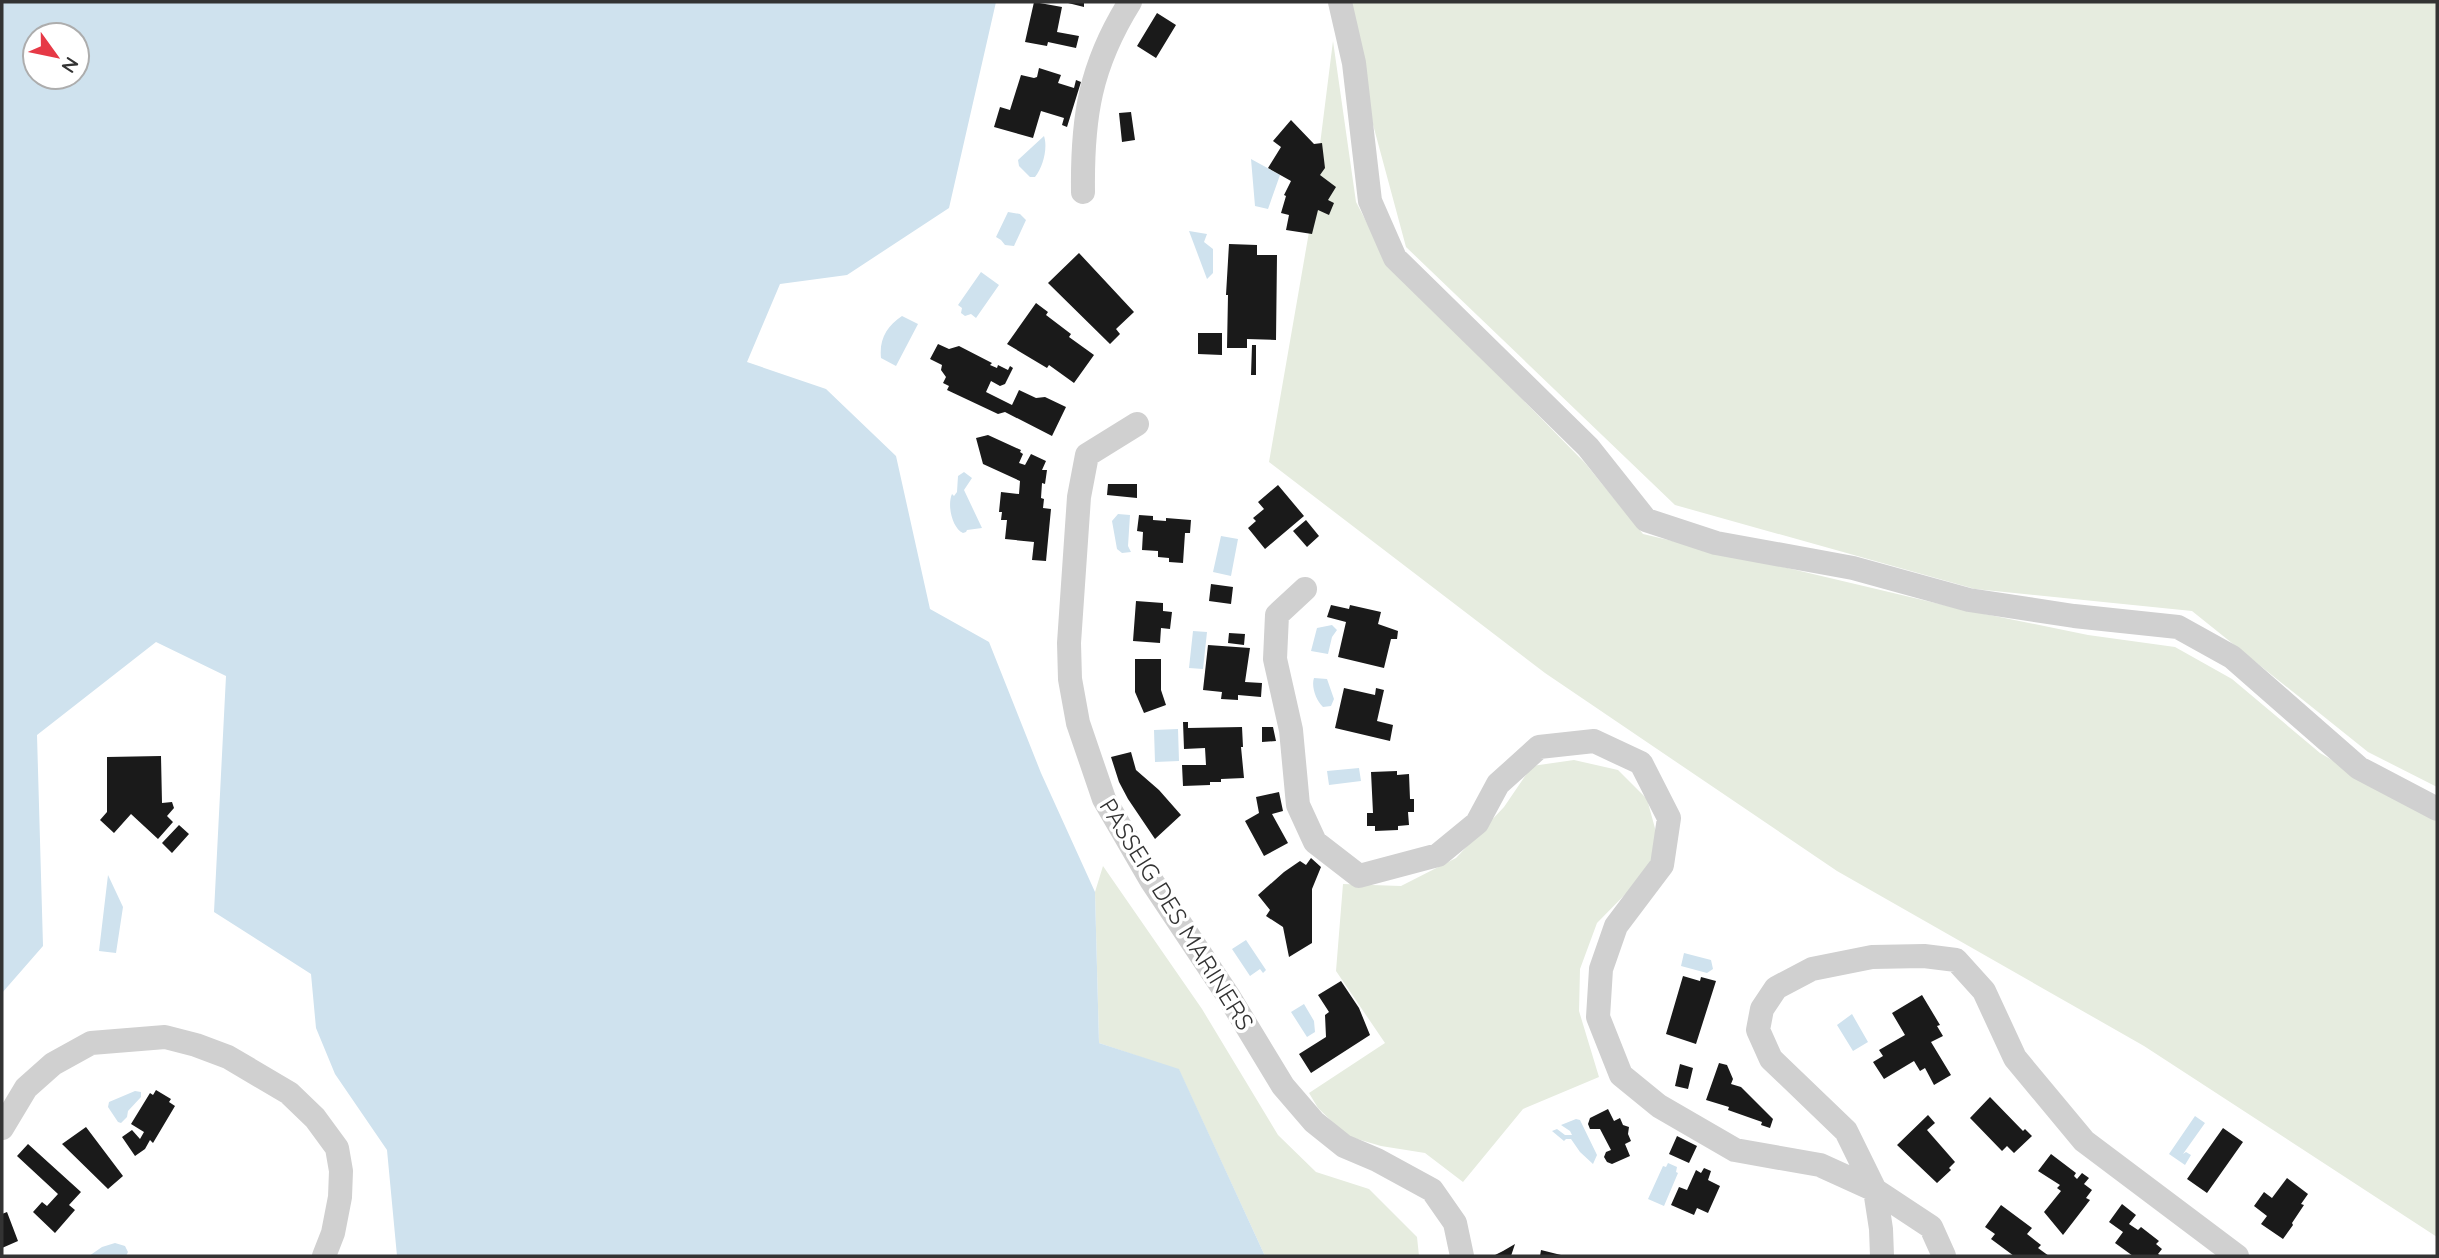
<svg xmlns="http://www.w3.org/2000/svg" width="2439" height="1258" font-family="Quicksand,sans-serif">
<rect width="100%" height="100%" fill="#fff"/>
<path fill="#e6ecdf" d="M1340,2H2437V787L2368,752L2192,611L1975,589L1675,505L1406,247Z
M1333,41L1356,202L1388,263L1585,463L1643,534L1965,610L2088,635L2175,647L2232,679L2320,753L2437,821V1237L2144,1046L1837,871L1545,673L1269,462L1309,232Z
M1574,760L1618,770L1647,799L1656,832L1650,869L1597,923L1580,969L1579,1011L1599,1077L1523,1109L1463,1182L1425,1153L1381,1146L1347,1136L1318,1108L1309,1093L1385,1043L1336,971L1343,884L1401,886L1456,858L1504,807L1532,766Z
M1103,866L1202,1009L1278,1135L1316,1172L1369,1189L1417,1237L1419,1256H1265L1179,1070L1099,1043L1095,892Z"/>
<path fill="#cfe2ee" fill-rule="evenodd" d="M2,2H996L949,208L847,275L780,284L747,362L826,389L896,456L930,609L989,642L1041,773L1095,892L1099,1043L1179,1069L1265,1256H397L387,1150L335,1074L316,1028L311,974L214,912L226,676L156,642L37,735L43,946L2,993ZM35,35H77V77H35Z
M1044,136C1048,148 1043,167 1035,177H1030L1019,166L1018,160Z
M1251,159L1280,175L1268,209L1255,206Z
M1008,212L1020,214L1026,220L1014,246L1005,245L1001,240L996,237Z
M1189,231L1207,234L1204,242L1213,249V273L1207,279Z
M981,272L999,285L976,318L971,314L965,316L961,313L962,308L958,305Z
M902,316L918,324L896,366L881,358C879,339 887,326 902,316Z
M964,472L972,478L964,490L982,528L967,530L966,532L963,533C952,528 947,505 952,494L954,496L957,492L958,476Z
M1118,514L1130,515L1128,546L1131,552L1122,553L1117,549L1112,521Z
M1221,536L1238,539L1231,576L1213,572Z
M1332,625L1337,630L1332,637L1328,654L1311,651L1317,628Z
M1193,631L1207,632L1203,669L1189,668Z
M1314,678L1327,679L1334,699L1331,706L1323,707C1316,701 1311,686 1314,678Z
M1178,729L1179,761L1155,762L1154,730Z
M1359,768L1361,781L1329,785L1327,771Z
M108,875L123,907L116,953L99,951Z
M1246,940L1266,970L1263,973L1260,969L1250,976L1232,949Z
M1684,953L1711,960L1713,969L1707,973L1681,966Z
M1304,1004L1314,1021L1315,1032L1307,1037L1291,1012Z
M1852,1014L1868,1042L1853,1051L1837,1025Z
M135,1091L141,1092V1097L128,1111L127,1117L121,1123L118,1122L108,1107L109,1102Z
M2195,1116L2205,1123L2183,1154L2186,1152L2191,1155L2185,1165L2169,1154Z
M1576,1119L1580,1120L1597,1155L1593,1164L1580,1152L1571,1139H1566L1564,1141L1552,1131L1557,1129L1565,1135H1572L1570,1131L1561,1125Z
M1668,1163L1677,1167L1676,1172L1678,1173L1664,1206L1648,1199L1663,1166L1666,1167Z
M115,1243L125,1246L128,1252L126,1256H89L102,1247Z"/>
<path fill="#1a1a1a" d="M1034,2L1062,7L1057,32L1079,36L1076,48L1048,42L1047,46L1025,42Z
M1068,2H1084V7L1068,3Z
M1157,13L1176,25L1156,58L1137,46Z
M1039,68L1061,75L1058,83L1074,88L1076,80L1081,82L1067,127L1062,125L1064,118L1041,111L1033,138L994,127L1000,107L1010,110L1021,75L1034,78L1037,77Z
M1131,112L1135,140L1122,142L1119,113Z
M1291,120L1314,144L1322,143L1325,168L1320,175L1336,187L1328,200L1334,203L1329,215L1318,210L1312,234L1286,230L1289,215L1281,213L1286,196L1284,195L1291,181L1268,168L1281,147L1273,141Z
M1229,244L1257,245V255H1277L1276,340L1247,339V348H1227L1228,295H1226Z
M1079,253L1134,312L1116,329L1120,334L1110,344L1048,283Z
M1036,303L1048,312L1046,315L1071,334L1069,337L1094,355L1074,383L1049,365L1047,368L1007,344Z
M1198,333H1222V355L1198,354Z
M938,344L949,349L959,346L992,363L990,365L997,368L998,365L1008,370L1010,366L1013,368L1005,384L1000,386L991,381L986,392L1012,405L1019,390L1036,398L1045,397L1066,407L1052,436L1005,412L998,414L947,390L949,386L943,383L946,377L941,370L942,365L930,359Z
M1252,345H1256V375H1251Z
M988,435L1021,450L1020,452L1023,454L1019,463L1025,465L1031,454L1046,461L1042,470H1047L1045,484L1042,483L1041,498L1044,499L1043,508L1051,509L1046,561L1032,560L1034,542L1005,539L1007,520H1001L1002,512H999L1001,492L1019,494L1020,481L983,464L976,438Z
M1108,484H1137V498L1107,495Z
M1278,485L1304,516L1265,549L1248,528L1256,521L1253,518L1264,509L1258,502Z
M1139,515L1153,516V520L1166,521V518L1191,520L1190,533H1185L1183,563L1169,562V558L1158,557V551L1142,550L1143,532L1137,531Z
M1306,520L1319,536L1307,547L1293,531Z
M1211,584L1233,587L1231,604L1209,601Z
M1136,601L1163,603V611L1172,612L1170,629L1161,628L1160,643L1133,641Z
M1331,605L1349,609L1350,605L1381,612L1378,624L1398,631L1397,639H1391L1384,668L1338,657L1346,622L1327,617Z
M1229,633L1245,634L1244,645L1228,643Z
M1208,645L1250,648L1245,682L1262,683L1261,697L1238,695V700L1221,699L1222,692L1203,690Z
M1135,659H1161V690L1166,705L1144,713L1135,692Z
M1344,688L1375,695L1376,688L1384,690L1377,721L1393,725L1390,741L1335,728Z
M1183,722H1188V728L1242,727L1243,747H1241L1244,778L1221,779V782H1210V785L1183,786L1182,765H1206L1205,748L1184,749Z
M1262,727H1273L1276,741L1262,742Z
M1131,752L1136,770L1159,790L1181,815L1155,839L1128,799L1119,782L1111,757Z
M161,756L162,803L172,802L174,808L167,816L173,822L158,839L131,814L114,833L100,820L107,812V757Z
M1397,771V775L1409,774L1410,799H1414V812H1408L1409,825L1398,826V830L1375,831V826H1367V813H1373L1371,772Z
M1279,792L1283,811L1272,814L1288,843L1264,856L1245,821L1259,813L1256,797Z
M179,825L189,834L172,853L162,843Z
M1311,858L1321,867L1312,889V943L1289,957L1283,927L1266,916L1270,910L1258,895L1284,872L1300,861L1306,865Z
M1683,976L1700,981L1701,977L1716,981L1696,1044L1666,1034Z
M1341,981L1359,1008L1370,1035L1311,1073L1299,1054L1326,1037L1325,1015L1329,1012L1318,995Z
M1922,995L1940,1025L1937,1026L1943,1036L1931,1042L1951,1075L1934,1085L1925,1068L1920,1071L1914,1061L1884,1079L1873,1062L1883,1056L1879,1050L1905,1035L1892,1013Z
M1719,1063L1727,1065L1733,1079L1731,1084L1741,1087L1773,1119L1770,1128L1761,1125L1762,1122L1728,1110L1729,1107L1706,1100Z
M1680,1064L1693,1068L1688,1089L1675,1086Z
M156,1090L171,1099L169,1102L175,1106L153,1143L150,1140L145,1149L135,1156L122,1137L132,1130L140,1139L144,1132L131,1124L150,1093L153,1095Z
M1990,1097L2023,1131L2025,1129L2032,1136L2014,1153L2007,1146L2002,1151L1970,1118Z
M1608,1109L1614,1121L1620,1118L1623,1125L1629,1127L1628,1134L1631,1141L1625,1144L1630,1156L1612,1164L1607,1162L1604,1157L1606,1152L1611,1150L1600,1129H1590L1588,1124L1590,1118Z
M1928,1115L1935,1123L1927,1130L1955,1162L1949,1168L1951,1170L1937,1183L1897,1145Z
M86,1127L123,1176L108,1189L62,1144Z
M2223,1128L2243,1142L2207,1193L2187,1179Z
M1677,1136L1697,1146L1689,1163L1669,1154Z
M28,1144L81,1192L69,1205L75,1210L55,1233L33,1212L42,1202L47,1206L58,1194L17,1156Z
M2051,1154L2076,1173L2074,1176L2077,1179L2082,1173L2089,1178L2084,1184L2092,1190L2086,1198L2090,1200L2063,1235L2044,1212L2061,1191L2057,1188L2060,1185L2038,1171Z
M1704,1168L1711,1171L1708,1180L1720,1186L1708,1213L1697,1208L1694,1215L1671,1205L1679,1187L1687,1190L1696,1170L1701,1173Z
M2287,1178L2308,1194L2301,1204L2304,1205L2292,1223L2293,1225L2283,1239L2261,1224L2267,1216L2254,1206L2264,1192L2272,1198Z
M2122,1204L2136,1215L2129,1224L2138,1230L2141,1227L2159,1241L2156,1244L2162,1249L2158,1254L2161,1256H2133L2115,1243L2123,1232L2109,1222Z
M2001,1205L2032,1228L2027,1234L2041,1245L2038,1248L2049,1256H2014L1991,1239L1995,1234L1985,1227Z
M7,1212L18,1241L2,1248V1214Z
M1515,1244L1511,1256H1493L1503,1251Z
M1541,1250L1561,1255V1256H1540Z"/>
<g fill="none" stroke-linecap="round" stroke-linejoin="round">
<path stroke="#d0d0d0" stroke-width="24" d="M1340,2L1354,63L1370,201L1395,258L1588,447L1646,520L1716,543L1853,568L1969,600L2074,616L2178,627L2232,657L2359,768L2437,809
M1083,192C1082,117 1090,66 1130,2
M1137,424L1087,455L1079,497L1069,643L1070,679L1078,723L1104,799L1151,880L1229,997L1283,1086L1314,1122L1344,1146L1377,1160L1432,1190L1455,1223L1462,1256
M1305,589L1277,615L1275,659L1291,730L1298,805L1315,842L1359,876L1438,855L1477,823L1498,784L1539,747L1594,741L1641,763L1669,818L1662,865L1616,926L1601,969L1598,1017L1621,1075L1659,1106L1735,1150L1820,1165L1875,1190L1931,1227L1944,1256
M2,1128L26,1088L53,1064L91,1043L165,1037L196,1045L228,1057L289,1093L315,1118L337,1148L341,1171L340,1197L333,1233L324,1256
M1882,1256L1881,1229L1875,1190L1846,1131L1771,1059L1758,1030L1762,1009L1776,988L1812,969L1872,957L1924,956L1956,960L1984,991L2015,1058L2084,1141L2237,1256"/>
</g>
<g text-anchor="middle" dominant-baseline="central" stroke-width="7" stroke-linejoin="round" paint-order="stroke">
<g font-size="24" fill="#333" stroke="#fff">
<text transform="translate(1177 914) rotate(58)">PASSEIG DES MARINERS</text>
</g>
</g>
<rect width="2439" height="1258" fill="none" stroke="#333333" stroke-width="7"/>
<g transform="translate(56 56) rotate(123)"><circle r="33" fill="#ffffff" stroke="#adadad" stroke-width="2"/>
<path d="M0-5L12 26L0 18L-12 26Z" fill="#e63946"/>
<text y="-10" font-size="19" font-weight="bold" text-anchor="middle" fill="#333333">N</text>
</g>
</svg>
